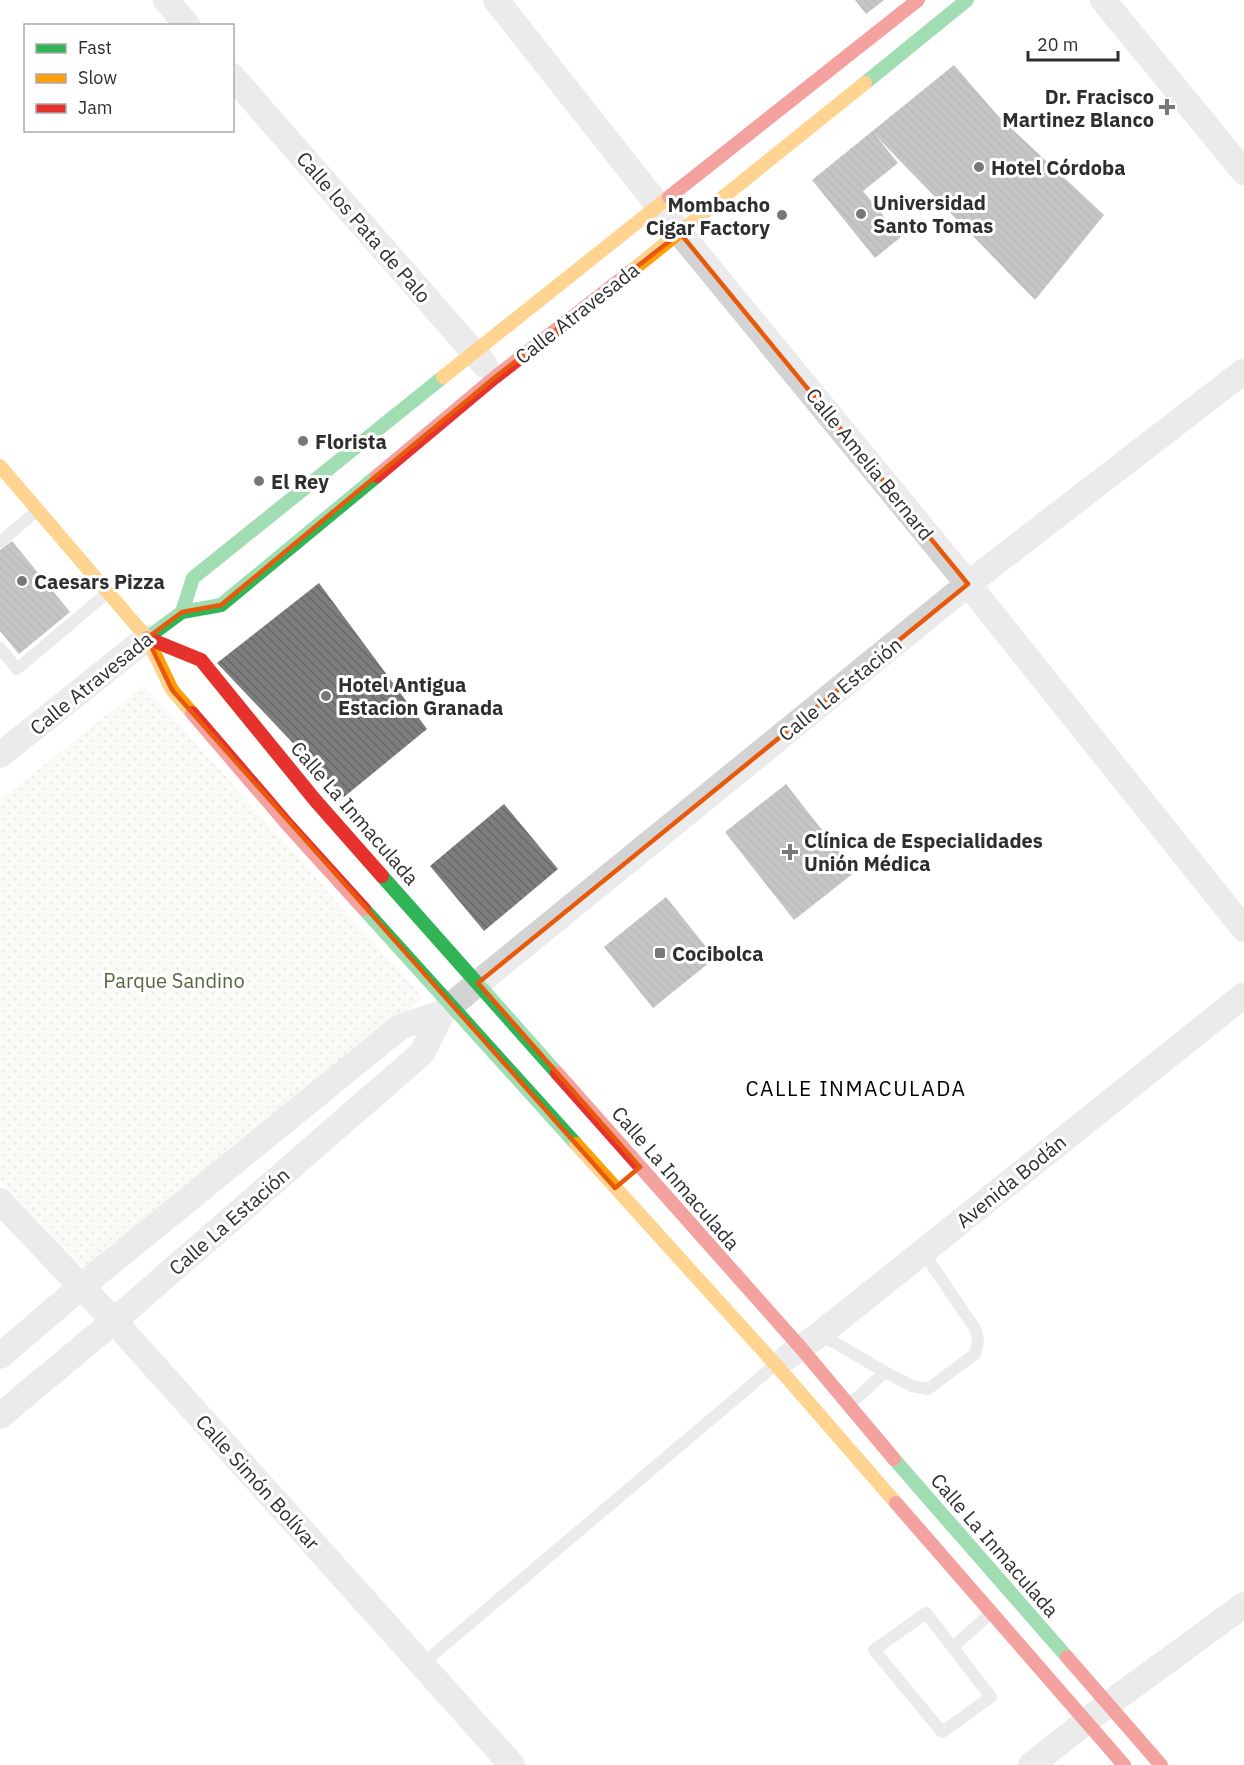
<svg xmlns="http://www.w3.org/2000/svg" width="1244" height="1765" font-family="'IBM Plex Sans',sans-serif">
<defs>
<pattern id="grass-dots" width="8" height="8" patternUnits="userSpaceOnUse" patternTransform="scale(1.5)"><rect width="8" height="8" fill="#f1f3ec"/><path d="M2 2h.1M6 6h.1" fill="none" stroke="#cfd1cb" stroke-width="1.8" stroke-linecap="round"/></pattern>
<pattern id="building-back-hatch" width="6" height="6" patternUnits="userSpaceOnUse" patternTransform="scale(1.5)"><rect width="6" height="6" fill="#7e7e7e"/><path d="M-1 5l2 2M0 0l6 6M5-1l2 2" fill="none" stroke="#686868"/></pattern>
</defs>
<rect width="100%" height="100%" fill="#fff"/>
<path fill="url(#grass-dots)" d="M144,685L423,998L93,1277L0,1181V800Z"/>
<path fill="url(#building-back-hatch)" d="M855,0H884L866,14Z
M954,65L998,116L1104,215L1035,300L875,135L898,163L863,191L901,237L875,258L812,180Z
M12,541L70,612L19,654L0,631V550Z
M319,583L427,729L344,797L217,663Z
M786,784L855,872L794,920L725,832Z
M504,804L558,869L484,931L430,866Z
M666,897L715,958L653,1008L604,947Z"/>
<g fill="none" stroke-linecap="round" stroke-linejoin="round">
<path stroke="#d3d3d3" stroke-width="12" d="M0,542L37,511
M0,648L17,669L106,594
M820,1334L885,1372
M849,1405L885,1372L912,1386L928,1389L975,1354L978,1342L976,1330L923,1252
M926,1613L991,1697L942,1732L874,1650Z
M954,1646L991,1613
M421,1665L775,1365"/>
<path stroke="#d3d3d3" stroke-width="26" d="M166,0L188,26
M496,0L680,233L968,584L1244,929
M1103,0L1244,172
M232,76L485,365
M0,755L147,638
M0,1201L114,1321L512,1765
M0,1356L82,1286L400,1027L442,1013
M786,1358L820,1334L1244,995
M0,1416L114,1321L422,1053L442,1013L478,983L968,584L1244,371
M1031,1765L1107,1705L1244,1605"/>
<path stroke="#30b455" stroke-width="14" d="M865,83L967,0
M182,612L193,578L443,377
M147,638L182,612L221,605L377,476
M382,876L557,1073
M364,909L576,1144
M894,1459L1067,1657"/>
<path stroke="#ff9f0a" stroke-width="14" d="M630,272L865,83
M443,377L669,197
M0,466L147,638L172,690L192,713
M576,1144L776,1365L896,1503"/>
<path stroke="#e5322d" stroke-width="14" d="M669,197L918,0
M377,476L494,378L630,272
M147,638L201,660L315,800L382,876
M192,713L288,825L364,909
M557,1073L801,1348L894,1459
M896,1503L1124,1765
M1067,1657L1161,1765"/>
</g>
<path d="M0 0H1244V1765H0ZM680,233L968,584L478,983L640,1167L615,1188L172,690L147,638L182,612L221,605L494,378Z" fill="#fff" fill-opacity=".55" fill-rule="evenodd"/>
<path fill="none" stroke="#e8590c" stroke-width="4.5" stroke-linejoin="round" d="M680,233L968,584L478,983L640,1167L615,1188L172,690L147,638L182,612L221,605L494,378Z"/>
<g fill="#777" stroke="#fff" stroke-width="2">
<path d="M1164 98h6v6h6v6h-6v6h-6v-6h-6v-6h6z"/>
<circle cx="979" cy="167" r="6"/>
<circle cx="861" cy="214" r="6"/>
<circle cx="782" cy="215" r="6"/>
<circle cx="303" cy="441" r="6"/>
<circle cx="259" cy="481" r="6"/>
<circle cx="22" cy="581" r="6"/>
<circle cx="326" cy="696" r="6"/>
<path d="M787 843h6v6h6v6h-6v6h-6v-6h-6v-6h6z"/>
<rect x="654" y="947" width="12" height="12" rx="3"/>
</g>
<g text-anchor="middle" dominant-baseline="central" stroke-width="6" stroke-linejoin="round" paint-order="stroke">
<g font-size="20" font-weight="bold" fill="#2e2e2e" stroke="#fff" text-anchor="start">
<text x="1154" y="96" text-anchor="end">Dr. Fracisco<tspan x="1154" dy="23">Martinez Blanco</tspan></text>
<text x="991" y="167">Hotel Córdoba</text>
<text x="873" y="202">Universidad<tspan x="873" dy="23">Santo Tomas</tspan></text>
<text x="770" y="204" text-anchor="end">Mombacho<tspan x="770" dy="23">Cigar Factory</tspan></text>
<text x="315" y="441">Florista</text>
<text x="271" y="481">El Rey</text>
<text x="34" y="581">Caesars Pizza</text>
<text x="338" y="684">Hotel Antigua<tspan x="338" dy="23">Estacion Granada</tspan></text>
<text x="804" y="840">Clínica de Especialidades<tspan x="804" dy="23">Unión Médica</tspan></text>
<text x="672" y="953">Cocibolca</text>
</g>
<g font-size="20" fill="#2e2e2e" stroke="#fff">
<text transform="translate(364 227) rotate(49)">Calle los Pata de Palo</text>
<text transform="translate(577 313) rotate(-38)">Calle Atravesada</text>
<text transform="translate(870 464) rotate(51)">Calle Amelia Bernard</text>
<text transform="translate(91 683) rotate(-39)">Calle Atravesada</text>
<text transform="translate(840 689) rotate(-39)">Calle La Estación</text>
<text transform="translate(355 813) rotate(49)">Calle La Inmaculada</text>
<text transform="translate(676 1178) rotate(49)">Calle La Inmaculada</text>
<text transform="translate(1011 1181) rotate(-39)">Avenida Bodán</text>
<text transform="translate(229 1221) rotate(-41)">Calle La Estación</text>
<text transform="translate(258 1482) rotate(48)">Calle Simón Bolívar</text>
<text transform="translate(995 1545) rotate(49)">Calle La Inmaculada</text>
</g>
<g font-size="20" fill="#53673f" stroke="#fff">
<text x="174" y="980">Parque Sandino</text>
</g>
<g font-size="21" letter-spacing="1.5" fill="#000" stroke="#fff">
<text x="856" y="1088">CALLE INMACULADA</text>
</g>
</g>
<rect x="24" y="24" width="210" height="108" fill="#ffffff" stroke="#ababab" stroke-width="1.5"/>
<rect x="36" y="44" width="30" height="9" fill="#30b455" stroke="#ababab" stroke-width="1.5"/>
<text x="78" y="54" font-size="18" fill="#2e2e2e">Fast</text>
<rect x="36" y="74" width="30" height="9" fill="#ff9f0a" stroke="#ababab" stroke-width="1.5"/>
<text x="78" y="84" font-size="18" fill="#2e2e2e">Slow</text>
<rect x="36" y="104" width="30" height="9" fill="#e5322d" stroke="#ababab" stroke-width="1.5"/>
<text x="78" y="114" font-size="18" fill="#2e2e2e">Jam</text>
<path d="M1028 51v9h90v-9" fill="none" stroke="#2e2e2e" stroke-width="3"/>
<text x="1037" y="51" font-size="18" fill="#2e2e2e" stroke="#ffffff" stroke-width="4.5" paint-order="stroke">20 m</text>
</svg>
